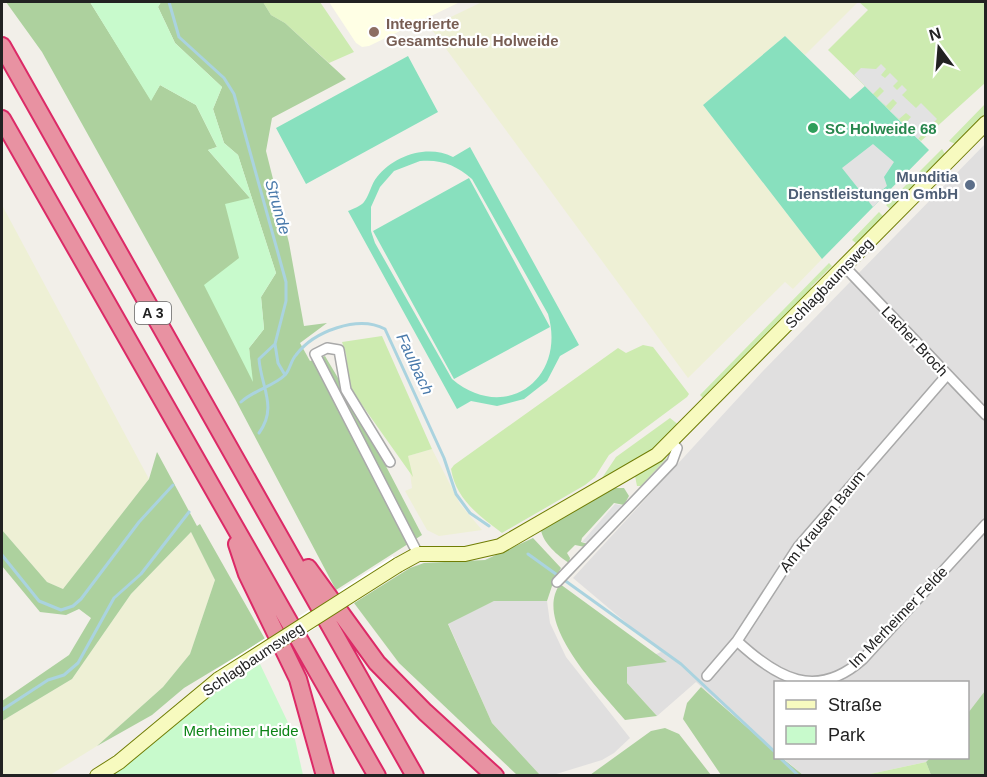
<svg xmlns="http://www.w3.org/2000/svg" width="987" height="777" font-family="Arial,sans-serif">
<rect width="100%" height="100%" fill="#f2efe9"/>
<path fill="#e0dfdf" d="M985,144L986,691L968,713V682H776L775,751L696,682L657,716L627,683V667L661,652L573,578L762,372Z
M494,601H547L550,623L566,657L630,738L614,753L602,760L553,775H540L492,723L448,623Z
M783,758H930L926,762L861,776L803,775Z"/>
<path fill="#ffffe5" d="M329,2H460L369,46L362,47L356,43Z"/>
<path fill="#eef0d5" d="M482,2H858L805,55L785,36L703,105L822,259L793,289L785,282L688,378L430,27Z
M2,205L149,479L63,589L47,582L2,530Z
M432,449L460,504L482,530L439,536L427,530L405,491L412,488L408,456Z
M191,532L215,580L190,654L163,687L97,746L50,775H2V721L72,679L131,594Z"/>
<path fill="#cdebb0" d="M263,2H320L354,52L329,63L285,23L271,15Z
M859,2H985V83L921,141L828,50L868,10Z
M985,104V116L957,145L949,141Z
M942,149L946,156L892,211L886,205Z
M879,212L885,218L857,244L852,240Z
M829,263L832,266L811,287L814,290L704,399L700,395Z
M382,336L432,449L408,456L413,477L350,388L346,354L342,342Z
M643,345L653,347L689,394L687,397L609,455L595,477L585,485L502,533C478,515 456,499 451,469L454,465L618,348L626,353Z
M670,418L680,426C656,450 629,466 600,481L616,457Z
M665,456L667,458L641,486H637L635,476Z
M926,762L931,775L861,776Z"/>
<path fill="#add19e" d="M6,2H90L151,100L160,85L196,105L217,147L208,150L250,198L239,258L252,380L249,348L264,329L261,297L276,273L238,155L224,143L213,109L222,87L175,43L158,7L161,2H263L271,15L285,23L346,79L272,118L266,151L289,243L304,326L327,323L300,343L310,361L325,356L354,405L422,535L336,590L235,399L42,52Z
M157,452L197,526L200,524L265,639L184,688L152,715L97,746L163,687L190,654L215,580L191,532L131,594L72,679L2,721V701L69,655L91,618L79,609L66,615L40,612L2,566V530L47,582L63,589L149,479Z
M615,488H624L629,496L624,505L614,503L582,538L581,542L588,544L585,547L575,545L567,553L570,558L569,563C558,556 543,543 541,530Z
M533,538L561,568L554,580L547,601H494L448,624L492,723L540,775H517L399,663L354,603L410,568L424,563L485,560Z
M560,584L667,662L627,667V683L657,716L625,720C601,691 532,624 560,584Z
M701,687L775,752L776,758H782L803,775H721L683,719L687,703Z
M985,691V775H931L926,762L930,758H968V713Z
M665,728L679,734L711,775H590L651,731Z"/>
<path fill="#c8facc" d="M90,2H161L158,7L175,43L222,87L213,109L224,143L238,155L276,273L261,297L264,329L249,348L253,382L204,285L239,258L225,204L250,198L208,150L217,147L196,105L160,85L151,101Z
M260,664L294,735L303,775L108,776L150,746L190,708Z"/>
<path fill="#88e0be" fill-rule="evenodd" d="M785,36L850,99L865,86L929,150L822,259L703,105Z
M408,56L438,112L306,184L276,128Z
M470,147L579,345L560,356L547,381L524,399L497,406L471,401L457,409L348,211C353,209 361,206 364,202C370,194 371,184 377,177C394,156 427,144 453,157ZM420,161C441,159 456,165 472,179L548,314C567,379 505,424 452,379L375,243L371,231V207L380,187L394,171Z
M469,178L550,327L454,379L373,231Z"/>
<path fill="#e2e2e2" d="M881,64L886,69L881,75L885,78L890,73L898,81L893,86L897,90L902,85L907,90L902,95L916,108L921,103L937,119L918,139L904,125L911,117L906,113L899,119L890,111L897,103L893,99L886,106L877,98L884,91L880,87L873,94L854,75L861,68L876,69Z
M873,144L894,162L884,177L887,186L881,191V199L873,207L842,168Z
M615,504L624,506L589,543L582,542Z"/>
<path fill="#fff" d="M393,556L402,572L224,687L214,671Z"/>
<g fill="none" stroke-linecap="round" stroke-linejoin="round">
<path stroke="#aad3df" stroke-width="3" d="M169,2L179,37L224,78L234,94L286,282V301L275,344L259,359C261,387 278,407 259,433
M275,344L278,363L285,375
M241,402C254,390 274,386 285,375C290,370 291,360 296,355C314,331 358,315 385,329L444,458L456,494L470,513L489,526
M528,554L681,664L776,753
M2,555L39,601L61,610L73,606L81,599L139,522L173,485
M2,710L48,680L64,675L78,663L114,598L141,574L189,512
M780,758L799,776"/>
<defs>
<path id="street" d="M844,266L986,415
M390,462L346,390L339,350L327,348L315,354L418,554
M557,582L672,462L677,448L671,442
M737,641C777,678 816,701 863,659L986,524
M707,676L737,641L798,547L947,375"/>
<path id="secondary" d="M398,565L418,554H465L500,546L657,455L986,123
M97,776L119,762L219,679"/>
<path id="highway" d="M2,46L415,776
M2,119L377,776
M237,544L247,574L298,679L325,776
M308,568L377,663L425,712L495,776"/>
</defs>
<use href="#street" stroke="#a9a9a9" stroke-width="12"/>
<use href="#secondary" stroke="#707d05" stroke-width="16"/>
<use href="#highway" stroke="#dc2a67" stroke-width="20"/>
<use href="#street" stroke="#fff" stroke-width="9"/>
<use href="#secondary" stroke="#f7fabf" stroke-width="14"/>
<use href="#highway" stroke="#e892a2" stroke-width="16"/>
<defs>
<path id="secondary-bridge" d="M219,679L398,565"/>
</defs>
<use href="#secondary-bridge" stroke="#707d05" stroke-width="16" stroke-linecap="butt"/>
<use href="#secondary-bridge" stroke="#f7fabf" stroke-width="14"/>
</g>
<circle fill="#8d6e63" stroke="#fff" stroke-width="2" cx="374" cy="32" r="6"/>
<circle fill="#2e9e5b" stroke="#fff" stroke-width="2" cx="813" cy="128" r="6"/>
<circle fill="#5c6f8a" stroke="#fff" stroke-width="2" cx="970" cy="185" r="6"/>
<g text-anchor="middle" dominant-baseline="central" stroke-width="4.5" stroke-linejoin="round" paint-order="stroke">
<rect fill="#fff" stroke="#646464" stroke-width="1.5" x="135" y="302" width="36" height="22" rx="4.5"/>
<g font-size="14" font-weight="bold" fill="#222">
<text x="153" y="313">A 3</text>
</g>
<g font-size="15" font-weight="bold" fill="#785e54" stroke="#fff" text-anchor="start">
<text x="386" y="23">Integrierte<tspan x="386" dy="17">Gesamtschule Holweide</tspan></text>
</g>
<g font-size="15" font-weight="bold" fill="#27864d" stroke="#fff" text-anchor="start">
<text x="825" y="128">SC Holweide 68</text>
</g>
<g font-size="15" font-weight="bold" fill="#4e5e75" stroke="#fff" text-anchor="end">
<text x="958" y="176">Munditia<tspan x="958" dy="17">Dienstleistungen GmbH</tspan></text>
</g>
<g font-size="15" fill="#222" stroke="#fff">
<text transform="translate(829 283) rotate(-46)">Schlagbaumsweg</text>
<text transform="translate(915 341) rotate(47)">Lacher Broch</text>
<text transform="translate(822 521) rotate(-51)">Am Krausen Baum</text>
<text transform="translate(898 617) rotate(-46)">Im Merheimer Felde</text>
<text transform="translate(253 659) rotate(-34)">Schlagbaumsweg</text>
</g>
<g font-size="15" fill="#0c8416" stroke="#fff">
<text x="241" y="730">Merheimer Heide</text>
</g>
<g font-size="16" font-style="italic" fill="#4a7aab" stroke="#fff">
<text transform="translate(278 207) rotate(74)">Strunde</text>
<text transform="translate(415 364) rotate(65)">Faulbach</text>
</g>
</g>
<rect width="987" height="777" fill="none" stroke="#222222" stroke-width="6"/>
<rect x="774" y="681" width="195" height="78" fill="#ffffff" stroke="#a7a7a7" stroke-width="1.5"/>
<rect x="786" y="700" width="30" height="9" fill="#f7fabf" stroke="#a7a7a7" stroke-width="1.5"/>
<text x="828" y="711" font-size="18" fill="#222222">Straße</text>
<rect x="786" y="726" width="30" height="18" fill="#c8facc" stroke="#a7a7a7" stroke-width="1.5"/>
<text x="828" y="741" font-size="18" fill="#222222">Park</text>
<g transform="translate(939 48) rotate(344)" stroke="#ffffff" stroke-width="4.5" paint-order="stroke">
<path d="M0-4.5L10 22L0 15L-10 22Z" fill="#222222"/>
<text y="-9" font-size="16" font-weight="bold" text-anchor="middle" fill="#222222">N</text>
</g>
</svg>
